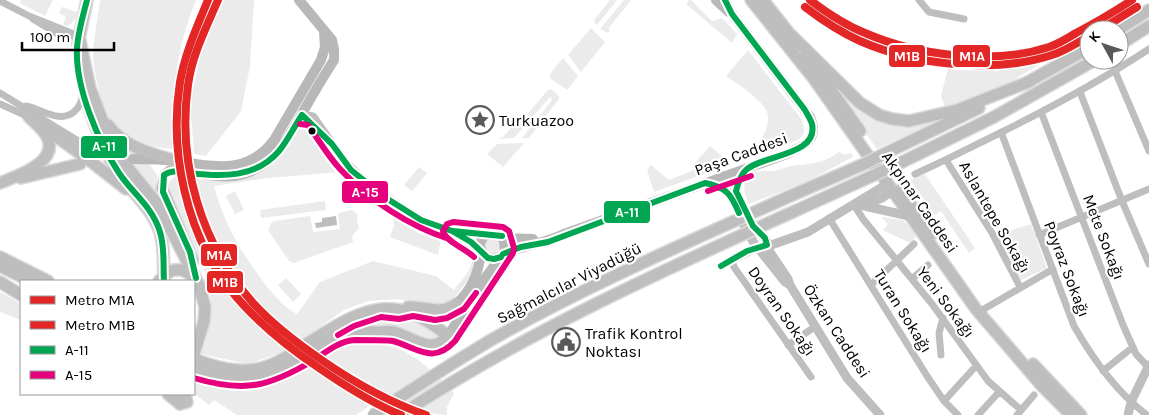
<svg xmlns="http://www.w3.org/2000/svg" width="1149" height="415" font-family="Karla,sans-serif">
<rect width="100%" height="100%" fill="#fff"/>
<path fill="#ebebeb" d="M21,0H53L45,16L20,3Z
M100,0H196C175,52 172,93 173,149C159,148 134,143 122,134C104,121 95,79 93,57C93,40 98,18 100,0Z
M222,0H254L250,66L241,111L206,156L194,154L190,102L200,58Z
M610,0H617L597,25L594,22L595,19Z
M624,0H631L608,29L610,31L608,33L600,29Z
M689,0H691L712,21L722,18L737,34L732,43L686,4Z
M62,7L77,12L78,15L71,24L67,26L63,25L66,17L59,13Z
M591,28L605,42L581,72L568,55Z
M748,50L802,120C805,129 806,134 798,140L755,156L752,153C759,142 769,130 768,117C768,102 737,84 726,76Z
M563,58L578,76L567,90L550,78V74Z
M1040,60L1042,62L1040,64L1005,85L949,108L945,107L941,96L948,68L953,64L991,63L996,72L1013,63L1026,65Z
M551,89L559,96V99L529,138H522L552,100L550,97L514,138L497,139L503,137L517,121L520,123L547,91Z
M844,95C857,107 875,123 894,125C905,126 918,123 930,122V125L877,149L840,97Z
M301,123H305L309,125L341,172L268,178L214,186C224,225 244,257 268,288C276,297 286,309 297,314L320,282L373,261L436,276L454,290C461,280 479,264 470,251C466,245 462,246 456,247L451,242L456,238L462,239L472,248L475,265L469,279L451,302L431,307L399,299L368,301L344,310L300,341C241,297 209,251 194,178C258,187 268,175 301,123Z
M114,137L146,153L148,163L157,174L158,188L166,207L131,167Z
M524,143L503,167L487,154L497,144Z
M710,146L729,162L726,166L654,192L647,170L651,165L669,180L696,169L693,165Z
M839,152L845,155L851,153L853,157L806,182L749,204C745,194 740,183 750,175C756,170 765,171 772,171C778,171 785,167 791,166C812,163 820,165 839,152Z
M419,167L427,173L412,191L404,185Z
M918,174H925L975,248L969,253L941,211L935,215L911,181Z
M175,176H180C183,194 190,210 197,227C221,280 243,310 289,347L278,354L248,364L201,354C206,338 212,321 211,305C210,269 182,222 168,189V183Z
M235,191L244,210L235,214L226,196Z
M325,201L326,210L261,218L260,210Z
M352,210L358,215L357,220L359,228L352,236L353,242L294,263L289,261L268,230L271,223L275,221L310,216L313,232L340,229L338,213Z
M881,217L903,220L918,235L910,243L883,230L888,224Z
M393,218L420,234L441,240L438,255L390,237L394,225Z
M1031,224L1047,268L1019,281L996,235Z
M484 246a8 8 0 1 1 16 0a8 8 0 1 1-16 0Z
M286,278L301,294L293,302L278,285Z
M0,292L21,304V320L0,312Z
M380,315C410,314 416,321 440,336L438,340C419,340 420,335 405,330C383,323 363,325 341,329Z
M365,342C409,345 425,364 454,393L447,407V415C409,415 348,377 318,355L332,346Z
M311,363L339,381L376,401L356,415H237L214,400L209,405L194,393V379C244,401 267,391 311,363Z"/>
<path fill="#bebebe" d="M336,216L337,225L316,228L315,223L322,222V218Z"/>
<g fill="none" stroke-linecap="round" stroke-linejoin="round">
<defs>
<path id="primary" d="M751,0L814,79L976,309L1042,386L1071,415
M763,0L796,42
M79,36L90,88L111,143L119,157L159,206L199,285L205,307L204,321L194,354
M78,44L87,0
M806,55L860,131
M85,94C93,122 103,151 120,175C134,194 152,209 160,232C165,248 163,264 164,281
M39,124L89,160L126,189
M108,125C123,146 149,153 173,160
M162,188L193,261
M900,190L932,234
M164,276C174,266 184,269 194,277
M1033,364L1081,415
M178,394L180,404L187,402L185,394"/>
<path id="trunk" d="M1118,30L1149,10
M791,35L860,103L879,115L892,119L909,121L957,110L1031,81
M1119,45L1149,26
M1024,84L1089,48
M884,154L979,108
M894,166L994,117L1095,60
M21,178L80,164
M0,183C17,176 60,162 47,137C43,129 36,124 29,117
M788,197L864,164
M795,211L872,176
M0,257L48,281
M0,266L30,281
M159,281L164,276
M0,282L21,295
M408,307C426,306 439,316 456,304
M194,359C215,367 238,374 261,368C277,364 291,354 305,345C360,310 391,289 448,336C432,356 412,337 394,332C387,330 382,333 375,332C366,332 358,330 349,332C334,335 321,345 308,353C265,380 243,385 194,369
M168,394L180,404"/>
</defs>
<use href="#primary" stroke="#dbdbdb" stroke-width="14"/>
<use href="#trunk" stroke="#dbdbdb" stroke-width="14"/>
<path stroke="#bebebe" stroke-width="7" d="M919,0L929,12L964,19
M0,1L29,16L79,36
M33,19L56,33L73,36
M1115,71L1149,151
M1080,92L1122,201L1149,264
M0,93L93,150
M0,104L29,117
M26,106C35,108 42,112 49,114C71,122 82,109 84,88
M1041,112L1123,325L1136,354L1149,368
M1001,132L1074,326C1093,359 1116,392 1147,415
M946,160L992,233L1020,287
M915,174C945,161 973,146 1002,132C1052,107 1102,80 1149,49
M854,205L863,219L932,304L988,381L1021,410
M829,218L927,376L944,401L958,415
M1039,235L1149,189
M721,266L732,260L734,267L811,377
M912,279L928,265
M871,285L914,244
M984,309L1053,269
M788,345L816,326
M941,355L939,333L943,318
M1103,371L1133,347
M944,401L976,366
M978,415L999,392
M1017,415L1034,395"/>
<path stroke="#bebebe" stroke-width="9" d="M302,115L313,117L345,162L359,176L405,211L430,224L452,231
M724,176L745,228L754,243L785,282L790,285L788,279L768,249L767,241L753,226L729,175
M736,191L740,179L748,168
M860,205L909,216
M864,205L882,198L892,191
M480,250L471,242L452,231L486,235
M732,260L753,249L763,248L808,232L887,184
M790,285L847,378L880,415
M1128,415L1131,402L1149,365"/>
<path stroke="#b8b8b8" stroke-width="10" d="M716,0L729,12
M133,159C147,159 161,159 175,161C214,166 247,176 274,140L321,60L325,47L324,32
M162,188L164,175L169,171C190,169 212,179 234,176C274,171 290,134 308,103C316,89 325,74 334,60V49L332,40L299,0
M503,238L533,239
M503,254C523,245 544,244 564,234L787,154C804,146 820,139 810,117L732,14L725,0
M456,304C471,291 479,272 481,252
M448,336L483,281L503,254C506,248 505,243 502,236L491,234L484,236L479,245L484,255L491,259L501,257"/>
<use href="#primary" stroke="#bebebe" stroke-width="11"/>
<use href="#trunk" stroke="#bebebe" stroke-width="11"/>
<defs>
<path id="trunk-bridge" d="M864,164L884,154
M872,176L894,166
M373,415C412,389 451,364 491,340C586,286 688,242 788,197
M400,415C525,333 659,272 795,211"/>
</defs>
<use href="#trunk-bridge" stroke="#dbdbdb" stroke-width="14" stroke-linecap="butt"/>
<use href="#trunk-bridge" stroke="#bebebe" stroke-width="11"/>
<defs>
<path id="bus-1" d="M87,0C83,16 78,32 77,48C75,87 98,141 119,173C133,194 152,206 160,232C165,248 163,265 164,281
M503,254L521,247L548,242L705,183C726,187 731,194 739,213
M501,257L494,259L488,258L471,242L452,231L502,236
M721,266L747,251L767,245L765,238L753,226L736,191C738,184 740,175 746,170C761,155 819,156 812,124C811,120 807,114 805,110L732,14L725,0
M196,278L190,252L163,192L164,175C172,169 180,172 190,173C222,177 256,178 279,151C288,140 294,127 302,115L332,144L351,170L386,198L421,220L452,231"/>
<path id="bus-2" d="M300,124L308,125C318,139 328,156 340,169C369,200 409,226 449,239
M708,191L751,176
M338,335L354,326L381,317L399,319L413,316L435,320L447,318L464,309L476,293
M194,378C244,393 269,387 314,360C326,352 339,341 355,340C360,340 388,340 393,341C418,348 433,365 455,341L513,253L514,248L509,231L503,227L453,222L447,224L443,231C445,241 466,249 474,257"/>
</defs>
<use href="#bus-1" stroke="#fff" stroke-width="10"/>
<use href="#bus-2" stroke="#fff" stroke-width="10"/>
<use href="#bus-1" stroke="#00a651" stroke-width="6"/>
<use href="#bus-2" stroke="#e5007d" stroke-width="6"/>
<defs>
<path id="metro-1" d="M218,0C206,28 192,55 188,85C177,163 201,244 253,303C273,325 298,344 323,361C355,383 389,402 426,415
M810,0C827,13 845,25 865,33C918,56 994,65 1049,47C1058,44 1068,38 1076,33C1095,23 1114,12 1132,0"/>
<path id="metro-2" d="M208,0C197,27 185,53 180,82C169,151 186,232 229,288C254,320 285,345 319,368C345,386 372,403 401,415
M805,7C822,20 840,32 860,41C915,65 994,74 1052,55C1065,51 1077,43 1089,36
M1100,30L1137,7"/>
</defs>
<use href="#metro-1" stroke="#fff" stroke-width="11"/>
<use href="#metro-2" stroke="#fff" stroke-width="11"/>
<use href="#metro-1" stroke="#e32726" stroke-width="8"/>
<use href="#metro-2" stroke="#e32726" stroke-width="8"/>
</g>
<defs>
<symbol id="sight-ring" viewBox="-11 -11 22 22"><circle r="9.5" fill="#fff" stroke="#595959" stroke-width="1.5"/><path d="M0-6L1.8-2.2L6-1.7L2.9 1.2L3.7 5.4L0 3.3L-3.7 5.4L-2.9 1.2L-6-1.7L-1.8-2.2Z" fill="#595959"/></symbol>
<symbol id="civic-ring" viewBox="-11 -11 22 22"><circle r="9.5" fill="#fff" stroke="#595959" stroke-width="1.5"/><path d="M-.6-6.5H3V-4.5H.6V-3L4-1V1h2V6H-6V1h2V-1L-.6-3ZM-1.2 2.5V6h2.4V2.5Z" fill="#595959"/></symbol>
</defs>
<g fill-rule="evenodd">
<use href="#sight-ring" x="464" y="104" width="32" height="32"/>
<use href="#civic-ring" x="550" y="326" width="32" height="32"/>
</g>
<circle fill="#000" stroke="#fff" stroke-width="2" cx="312" cy="131" r="4.5"/>
<g text-anchor="middle" dominant-baseline="central" stroke-width="4.5" stroke-linejoin="round" paint-order="stroke">
<g font-size="16" fill="#000" stroke="#fff" text-anchor="start">
<text x="499" y="120">Turkuazoo</text>
<text x="585" y="333">Trafik Kontrol<tspan x="585" dy="18">Noktası</tspan></text>
</g>
<g font-size="16" fill="#000" stroke="#fff">
<text transform="translate(741 154) rotate(-20)">Paşa Caddesi</text>
<text transform="translate(920 202) rotate(55)">Akpınar Caddesi</text>
<text transform="translate(995 217) rotate(60)">Aslantepe Sokağı</text>
<text transform="translate(1104 237) rotate(69)">Mete Sokağı</text>
<text transform="translate(1067 269) rotate(69)">Poyraz Sokağı</text>
<text transform="translate(569 283) rotate(-27)">Sağmalcılar Viyadüğü</text>
<text transform="translate(946 302) rotate(53)">Yeni Sokağı</text>
<text transform="translate(782 311) rotate(55)">Doyran Sokağı</text>
<text transform="translate(903 311) rotate(58)">Turan Sokağı</text>
<text transform="translate(837 331) rotate(57)">Özkan Caddesi</text>
</g>
</g>
<g stroke="#fff" stroke-width="2">
<rect x="952" y="44" width="39" height="24" rx="5" fill="#e32726"/>
<rect x="888" y="44" width="38" height="24" rx="5" fill="#e32726"/>
<rect x="80" y="135" width="48" height="24" rx="5" fill="#00a651"/>
<rect x="341" y="180" width="48" height="24" rx="5" fill="#e5007d"/>
<rect x="603" y="200" width="48" height="24" rx="5" fill="#00a651"/>
<rect x="200" y="243" width="38" height="24" rx="5" fill="#e32726"/>
<rect x="206" y="270" width="38" height="24" rx="5" fill="#e32726"/>
</g>
<g font-size="14" text-anchor="middle" font-weight="bold" fill="#fff">
<text x="972" y="61">M1A</text>
<text x="907" y="61">M1B</text>
<text x="104" y="151">A-11</text>
<text x="365" y="197">A-15</text>
<text x="627" y="217">A-11</text>
<text x="219" y="260">M1A</text>
<text x="225" y="287">M1B</text>
</g>
<rect x="20" y="280" width="175" height="115" fill="#ffffff" stroke="#999999"/>
<rect x="30" y="296" width="25" height="8" fill="#e32726" stroke="#999999"/>
<text x="65" y="305" font-size="15" fill="#000000">Metro M1A</text>
<rect x="30" y="321" width="25" height="8" fill="#e32726" stroke="#999999"/>
<text x="65" y="330" font-size="15" fill="#000000">Metro M1B</text>
<rect x="30" y="346" width="25" height="8" fill="#00a651" stroke="#999999"/>
<text x="65" y="355" font-size="15" fill="#000000">A-11</text>
<rect x="30" y="371" width="25" height="8" fill="#e5007d" stroke="#999999"/>
<text x="65" y="380" font-size="15" fill="#000000">A-15</text>
<g transform="translate(1104 45) rotate(310)"><circle r="24" fill="#ffffff" stroke="#999999"/>
<path d="M0-4L9 19L0 12L-9 19Z" fill="#595959"/>
<text y="-8" font-size="14" font-weight="bold" text-anchor="middle" fill="#000000">K</text>
</g>
<path d="M22 42v8h92v-8" fill="none" stroke="#000000" stroke-width="2.5"/>
<text x="30" y="42" font-size="15" fill="#000000" stroke="#ffffff" stroke-width="4" paint-order="stroke">100 m</text>
</svg>
